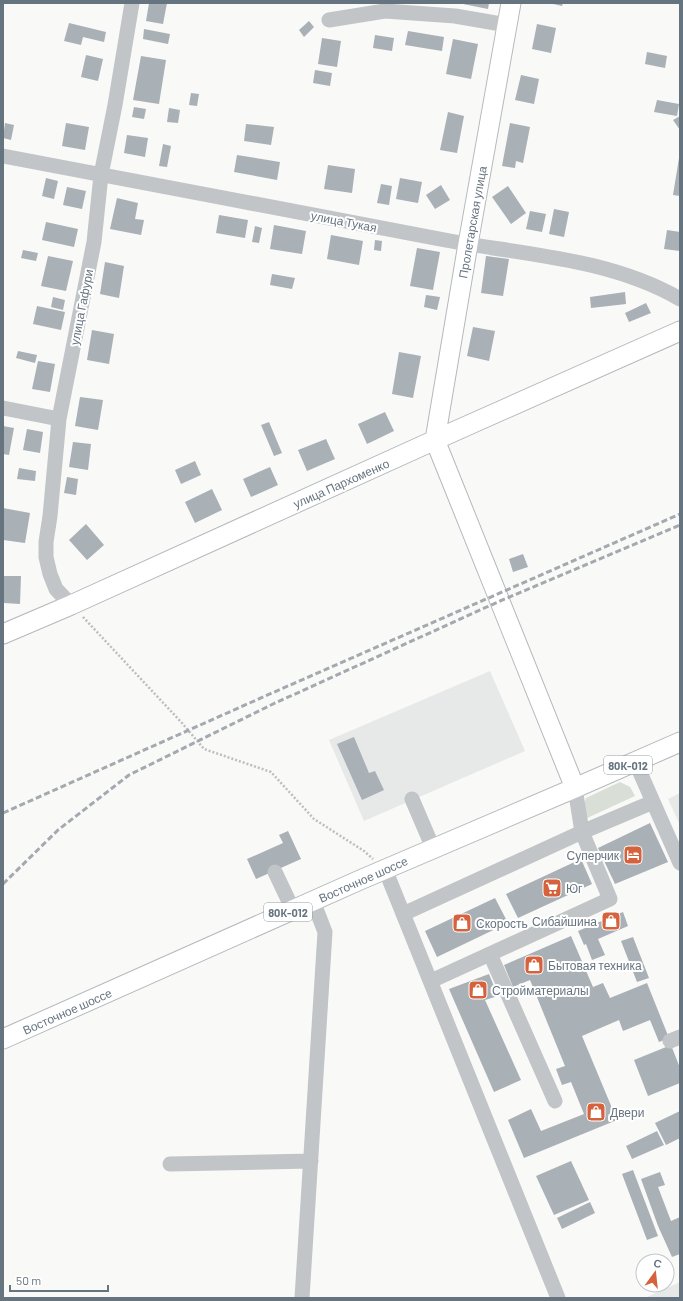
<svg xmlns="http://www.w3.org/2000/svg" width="683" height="1301" font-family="Barlow,sans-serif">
<rect width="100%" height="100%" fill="#f9f9f7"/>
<path fill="#e7e8e8" d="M490,671L525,751L364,821L329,740Z
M680,793V825L668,799Z
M680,1282V1298H645L656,1293Z"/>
<path fill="#d9ded7" d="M620,782L630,787L635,796L585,819L582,812L586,798Z"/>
<path fill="#a9b0b6" d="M149,3H167L163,24L146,21Z
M463,3H489L488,9L463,4Z
M549,3H563L562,6Z
M309,21L314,27L304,37L299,30Z
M69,23L106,32L104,42L83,37L81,45L64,41Z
M537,24L556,28L551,53L532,49Z
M144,29L170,34L168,44L143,39Z
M408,31L444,37L442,51L405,45Z
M375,35L394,38L392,51L373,48Z
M322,38L341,41L337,67L318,64Z
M453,39L478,44L471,79L446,74Z
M647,52L667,56L665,68L645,64Z
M86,55L103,59L98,81L81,77Z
M141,56L166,60L159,104L133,100Z
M315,70L332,73L330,86L313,83Z
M521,75L539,79L534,104L515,100Z
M191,93L199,94L197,106L189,105Z
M657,100L679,104L677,116L654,112Z
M134,107L146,109L144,119L132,117Z
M169,108L180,110L178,123L167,122Z
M448,112L464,116L457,153L440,150Z
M680,116V130L673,120Z
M5,123L14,125L11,140L3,138Z
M66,123L89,127L85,150L62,146Z
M510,123L530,127L523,163L516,161L515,168L502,166Z
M246,124L274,127L271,145L244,141Z
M127,135L148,138L145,157L124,153Z
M163,144L171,146L167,167L159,166Z
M237,155L280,162L277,180L234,172Z
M679,158H680V196L673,195Z
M328,165L355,169L352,193L324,189Z
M46,178L58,181L54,199L42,196Z
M400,178L422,182L418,203L396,199Z
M381,184L392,186L389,205L377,203Z
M441,185L450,200L435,209L426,195Z
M508,186L526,213L511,224L492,197Z
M67,187L86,191L82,209L63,205Z
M117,198L138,203L135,219L144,220L141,235L110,229Z
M554,209L569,212L564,237L549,234Z
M530,211L546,214L542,232L526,229Z
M219,215L248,220L245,238L216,233Z
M46,222L78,229L74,247L42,240Z
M274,225L306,231L302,254L270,249Z
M255,226L262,228L259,243L252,242Z
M667,230L680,232V251L664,249Z
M331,235L363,241L359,265L327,259Z
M375,240L382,241L381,251L374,250Z
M417,248L440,252L433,290L410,286Z
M23,250L38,253L36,261L21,258Z
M48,256L73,261L66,291L41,286Z
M486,256L509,259L503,296L481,293Z
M105,262L124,266L119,298L100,294Z
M272,274L295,278L292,289L270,285Z
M625,292L626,304L591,308L590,297Z
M426,295L440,297L437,310L424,307Z
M53,297L65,300L63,310L51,307Z
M646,303L651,313L629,322L625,313Z
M37,306L65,312L61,330L33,324Z
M473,327L495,331L489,361L467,356Z
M92,330L114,334L109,364L87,360Z
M18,351L37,355L35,363L16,358Z
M399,352L421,356L413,398L392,394Z
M38,361L55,364L50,392L32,389Z
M80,397L103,400L98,430L75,426Z
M385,412L394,431L367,444L358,424Z
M269,422L282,453L274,456L261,425Z
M3,426L14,428L9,455L3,454Z
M27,429L43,432L40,453L23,450Z
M326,439L335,459L307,471L298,450Z
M73,442L91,444L88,470L69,467Z
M195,461L201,475L181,484L175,470Z
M270,467L278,485L251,497L243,479Z
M19,468L36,471L35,481L17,479Z
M67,477L78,479L76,495L64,493Z
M212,489L222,510L195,523L185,502Z
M3,508L30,513L25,543L3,540Z
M86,524L104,545L87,560L69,540Z
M523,554L528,567L513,572L509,559Z
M4,576H21L20,604L4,603Z
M354,737L369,773L375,771L384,790L362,800L337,744Z
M650,823L668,862L615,884L598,848Z
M288,831L301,859L256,879L247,859L283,843L279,835Z
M581,859L592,884L518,918L506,894Z
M495,898L508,923L437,957L425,931Z
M623,912L628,926L598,939L605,955L592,960L586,944L584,945L578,931Z
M571,936L593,987L603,983L610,998L647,983L669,1038L659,1042L650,1020L623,1031L619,1020L582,1036L617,1120L524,1158L508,1120L531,1109L541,1131L584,1114L571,1082L562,1085L556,1069L565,1066L530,980L513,987L504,965Z
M633,937L649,978L637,982L621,941Z
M489,974L498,996L485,1000L521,1080L494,1092L449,989Z
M671,1045L680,1068V1083L648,1096L634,1060Z
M680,1111V1138L666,1145L655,1123Z
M657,1131L664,1145L632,1159L626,1146Z
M571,1161L589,1200L554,1215L536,1176Z
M633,1170L658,1236L647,1240L622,1174Z
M660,1172L665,1185L658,1187L671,1221L680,1217V1254L672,1257L658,1226L641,1179Z
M590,1202L595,1213L562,1229L557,1218Z"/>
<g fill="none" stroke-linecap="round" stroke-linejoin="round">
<defs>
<path id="major" d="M511,3L468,244L435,440L575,788
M3,634L71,605L435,440L680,331
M3,1039L360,880L575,788L680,742"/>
</defs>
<use href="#major" stroke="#b4b9bd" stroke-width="21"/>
<path stroke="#bbbec0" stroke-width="2.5" stroke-dasharray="2 2" stroke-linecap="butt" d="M83,617L182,723L204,749L271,772L314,819L364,851L373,859"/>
<path stroke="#c1c5c8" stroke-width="15" d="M329,20L385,11L455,16L507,25
M3,156C150,184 298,212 445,240C524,255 609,258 680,299
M3,408L59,419
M71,605L56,589L50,574L46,557V542L50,516L59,419L94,242L101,175L115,105L132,3
M635,761L680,863
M412,799L433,848
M385,869L558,1298
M275,872L293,910
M403,914L582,832L653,802
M490,954L555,1101
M431,981L610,899L582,832L575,788
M670,1041L680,1037
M170,1164L311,1161
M302,1298L325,932L313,901"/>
<use href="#major" stroke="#fff" stroke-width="19"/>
<path stroke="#a3a9ae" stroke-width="3" stroke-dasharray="6 3" stroke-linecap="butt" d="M3,813L272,693L680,514
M3,884L58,830L129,775L273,704L500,601L680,525"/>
</g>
<defs>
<symbol id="hotel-square" viewBox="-11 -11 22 22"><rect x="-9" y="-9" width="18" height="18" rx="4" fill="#d5623c" stroke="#fff"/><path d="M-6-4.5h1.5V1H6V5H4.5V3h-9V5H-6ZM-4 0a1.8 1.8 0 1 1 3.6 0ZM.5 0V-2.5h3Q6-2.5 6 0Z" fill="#fff"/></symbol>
<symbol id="supermarket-square" viewBox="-11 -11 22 22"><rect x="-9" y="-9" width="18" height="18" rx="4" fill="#d5623c" stroke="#fff"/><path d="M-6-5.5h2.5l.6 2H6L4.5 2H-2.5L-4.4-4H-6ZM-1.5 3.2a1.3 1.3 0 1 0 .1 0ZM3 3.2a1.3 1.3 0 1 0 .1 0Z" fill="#fff"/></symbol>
<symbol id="shop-square" viewBox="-11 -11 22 22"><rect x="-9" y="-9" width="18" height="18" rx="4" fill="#d5623c" stroke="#fff"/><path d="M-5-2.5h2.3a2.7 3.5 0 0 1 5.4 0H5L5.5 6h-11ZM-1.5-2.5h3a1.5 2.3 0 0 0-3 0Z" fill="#fff"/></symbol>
</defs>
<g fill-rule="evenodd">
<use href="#hotel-square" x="622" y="844" width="22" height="22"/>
<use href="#supermarket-square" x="541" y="877" width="22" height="22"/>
<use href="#shop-square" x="600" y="910" width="22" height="22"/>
<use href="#shop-square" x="451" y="912" width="22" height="22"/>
<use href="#shop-square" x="523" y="954" width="22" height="22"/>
<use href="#shop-square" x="467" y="979" width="22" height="22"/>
<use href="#shop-square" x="585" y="1101" width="22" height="22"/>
</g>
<g text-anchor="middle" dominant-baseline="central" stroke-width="4" stroke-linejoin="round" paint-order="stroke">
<g fill="#fff" stroke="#949ea6" stroke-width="1">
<rect x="604" y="756" width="48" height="18" rx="3"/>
<rect x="264" y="903" width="48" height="18" rx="3"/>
</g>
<g font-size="11" font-weight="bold" fill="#667480">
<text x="628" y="765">80К-012</text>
<text x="288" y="912">80К-012</text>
</g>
<g font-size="12" fill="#667480" stroke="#fff">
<text transform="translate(344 221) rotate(11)">улица Тукая</text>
<text transform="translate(472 222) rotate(-80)">Пролетарская улица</text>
<text transform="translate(81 307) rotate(-79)">улица Гафури</text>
<text transform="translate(341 483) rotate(-24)">улица Пархоменко</text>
<text transform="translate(363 879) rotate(-24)">Восточное шоссе</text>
<text transform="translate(67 1011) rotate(-24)">Восточное шоссе</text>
</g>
<g font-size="12" fill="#667480" stroke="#fff" text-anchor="start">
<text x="619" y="855" text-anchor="end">Суперчик</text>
<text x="566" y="888">Юг</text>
<text x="597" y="921" text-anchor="end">Сибайшина</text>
<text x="476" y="923">Скорость</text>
<text x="548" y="965">Бытовая техника</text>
<text x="492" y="990">Стройматериалы</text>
<text x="610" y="1112">Двери</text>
</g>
</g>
<rect width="683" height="1301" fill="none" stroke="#667480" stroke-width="8"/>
<g transform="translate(655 1273) rotate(15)"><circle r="19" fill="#ffffff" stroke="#c2c7cc"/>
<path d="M0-3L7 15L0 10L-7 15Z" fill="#d5623c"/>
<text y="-6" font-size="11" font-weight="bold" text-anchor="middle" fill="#667480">С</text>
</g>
<path d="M10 1285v6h98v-6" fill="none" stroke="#667480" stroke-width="2"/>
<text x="16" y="1285" font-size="12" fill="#667480" stroke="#ffffff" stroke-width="3" paint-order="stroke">50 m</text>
</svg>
